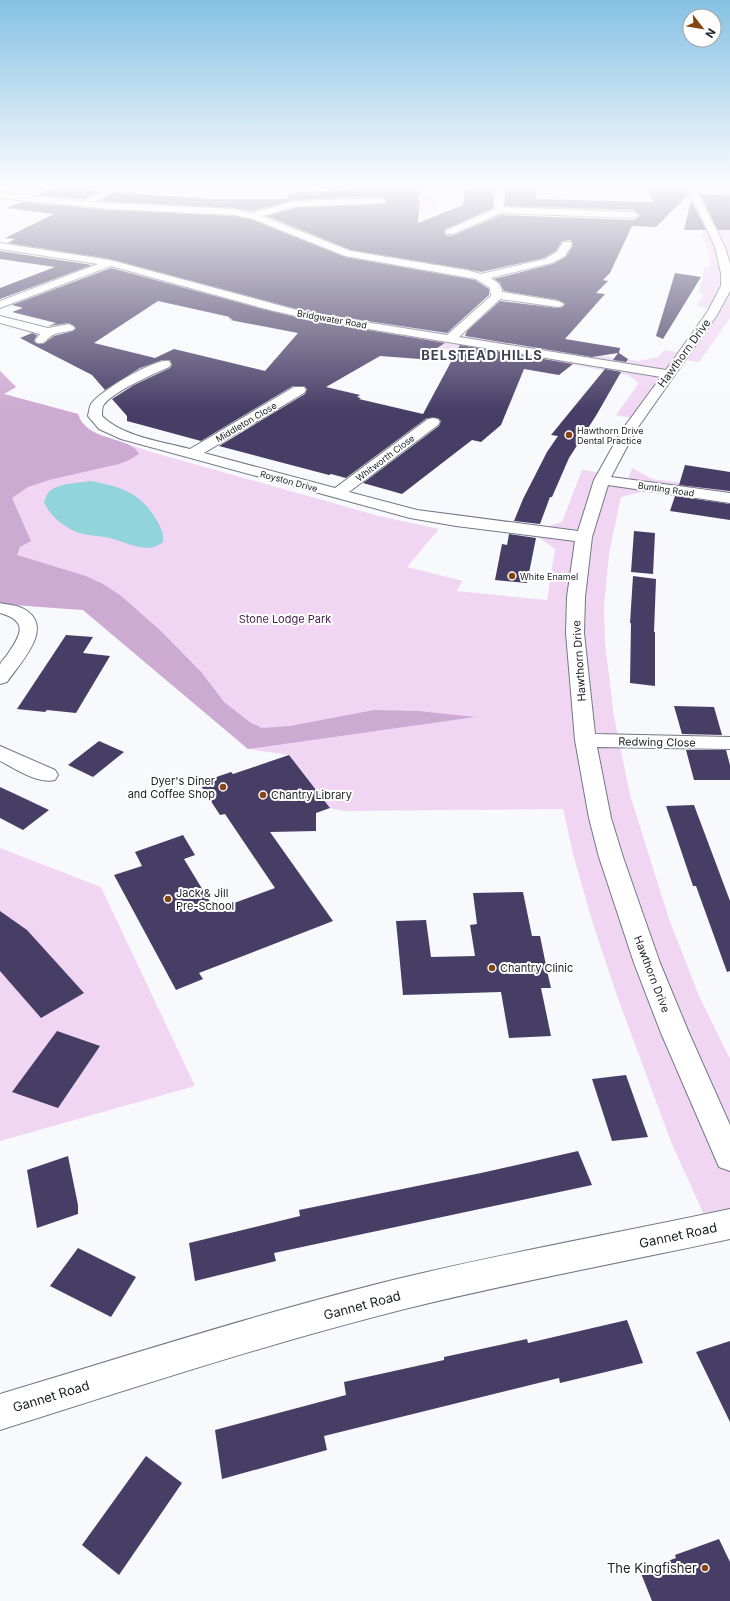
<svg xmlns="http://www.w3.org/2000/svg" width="730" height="1601" font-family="Inter,sans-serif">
<rect width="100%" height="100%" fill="#f8f9fc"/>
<path fill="#f0d6f3" d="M314,187H347L352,198L283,200V204L277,205L276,189Z
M379,187H439L436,205L413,219L304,210L294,207L308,208L389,206L386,199L374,198L384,197Z
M700,206H715L730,230V318L699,362L679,359L636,419L616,415L639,383L628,375L532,357L410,346L297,328L211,296L114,269L56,257L0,250V242L88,252L350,318L520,345L639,361L658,357L664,350L684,353L715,309L696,306L704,295L699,292L705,267H710C712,255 705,244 701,234L707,231Z
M0,371L16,387L4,394L78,414L80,421L93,432L148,451L379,516L439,529L407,567L463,581L456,591L547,600L555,549L539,538L542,528L562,522L582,470L605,473L603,479L627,483L632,468L652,479L730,489V498L648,486L645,491L621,497L609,554L604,607L605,643L614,716L630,795L669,919L699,996L730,1059V1224L710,1228L671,1142L616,993L594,927L574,858L563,809L344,811L330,808L289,755L248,749L83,610L0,604Z
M0,848L101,887L195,1086L0,1141Z"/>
<path fill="#cdaad2" d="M0,371L16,387L4,394L78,414C87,443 130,435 139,454L129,460L119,464L49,480L28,487L12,498L31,541L20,547L17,555L86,576L103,584L120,595L161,631L202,673L224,702L251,723L262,728L290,726L374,710L418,711L475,717L248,749L83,610L0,604Z"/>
<path fill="#91d4dc" d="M90,481C120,486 142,493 157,521C161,528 164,533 163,542C148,555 129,543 113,539C104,536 93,536 83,534C67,530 50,517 44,502C46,497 47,493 51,490C61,483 78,483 90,481Z"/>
<path fill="#473e66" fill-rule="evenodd" d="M54,187H66L99,191L83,199L38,195Z
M347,187L419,188L418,200H420L418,223L463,205L465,188L493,187V208L446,229L444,232L447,236L454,235L501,215L634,220L640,216L634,210L505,206V187H535L536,199L654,202L646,187H673L674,189H686L689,194L656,227L632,226L610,273L603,280L608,281L596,293L605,294L565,339L620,348L619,353L628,359L626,362L613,360L618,353L592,357L465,336L467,331L500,301L558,308L563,307L565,304L558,300L504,291L500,283L494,279L553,264L566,257L573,245L571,240L562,241L556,251L544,258L481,272L466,269L351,250L267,216L295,208L385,204L387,201L382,196L295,200L252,211L234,208L100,201L114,192L212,199H289L288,193L348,190Z
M700,194L730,195V230H718Z
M691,200L706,230H684Z
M22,202L108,210L234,216L253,220L345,257L475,280L489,289V295L447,333L308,312L110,259L8,243L15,239L5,238L54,214L7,208Z
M0,251L92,265L0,299V288L55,267L0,259Z
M111,268L262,309L308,320L445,343L420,359L380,356L326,387L360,395L357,397L361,398L359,399L423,414L460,345L573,364L559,375L524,369L501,425L481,442L472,440L402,494L363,483L439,426L441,421L438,418H427L346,478L331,474L329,475L219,446L305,394L307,389L304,386H293L201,441L127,421V416L112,399L134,385L170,368L172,365L170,360H162L140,368L105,390L92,375L20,338L32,333L37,335L34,341L37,344H43L54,336L73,331L76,328L69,323L48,326L56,323L12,312L23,308L12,305ZM158,301L230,317L228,318L233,319L230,320L298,333L265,371L174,349L155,358L94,343Z
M675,273L701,277L663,339L656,336Z
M605,369L621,372L597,414L569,458L552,497H550L540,524L514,521L523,499L547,452L558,436L551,435Z
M685,465L730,472V491L679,485Z
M675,496L730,504V520L670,511Z
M634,531L655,533L653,574L631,572Z
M509,534L536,538L527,583L495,580L502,544L507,545Z
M633,576L656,579L654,632H655V686L630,683L631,623H630Z
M66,635L93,637L83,653L110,656L76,713L47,710L45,712L17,709Z
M674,706L714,707L722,735L682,734Z
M99,741L124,752L93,777L68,765Z
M686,750H726L730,765V780H694Z
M289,755L330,808L316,813V831L270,832L333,921L199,973L203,979L176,990L114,875L142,866L135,852L183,835L195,855L184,859L215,910L275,888L225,814L220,815L199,783L231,772L233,774Z
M0,787L13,793L49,810L23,830L0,818Z
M694,805L730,901V971L727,972L696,886H693L666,806Z
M523,892L532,936H540L548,975L551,988H541L551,1036L509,1038L501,992L403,995L396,921L426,920L431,957L475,956L470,925L477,924L473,893Z
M0,911L27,930L84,993L41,1018L0,971Z
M57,1031L100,1046L58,1108L12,1092Z
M626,1075L648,1137L612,1141L592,1079Z
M578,1151L592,1185L274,1253L276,1261L195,1281L189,1243L300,1216L299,1210L481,1173Z
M68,1156L78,1205V1214L37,1228L27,1170Z
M78,1248L136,1277L111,1317L50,1286Z
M627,1320L643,1363L560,1383L559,1378L324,1436L327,1450L222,1479L215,1430L346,1395L344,1382L444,1360V1357L527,1339L528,1343Z
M730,1341V1422L696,1352Z
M146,1456L182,1483L119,1575L82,1545Z
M719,1539L730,1562V1601H652L640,1571L676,1558L675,1555Z"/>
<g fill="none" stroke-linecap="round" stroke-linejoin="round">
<defs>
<path id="minor" d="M109,187H120L95,202L234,209L252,213L295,201L382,198L386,201L385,203L295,207L262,216L351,251L466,270L481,274L545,259L557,252L563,242H571L572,244L565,256L552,263L491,278L499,284L502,290V292L558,301L564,304L562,306L558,307L500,299L459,337L666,370L708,311L721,286V273L715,247L687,187H695L725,247L730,264V291L717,315L636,430L611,477L730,493V503L608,485L592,537L585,597L584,633L595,734L730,737V749L597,747L611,818L623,857L660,963L689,1033L730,1125V1171L719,1167L661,1033L634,963L599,857L589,818L575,740L566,633L567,597L575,541L456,526L410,518L121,439L99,429L88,416C89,412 89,408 91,404C100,391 155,358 169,361L171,364L169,367C154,374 111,392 103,406C102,409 102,413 102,416C121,436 163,442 190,449L294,387H304L306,390L304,393L204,453L335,488L428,419L433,418L438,419L440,422L438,425L349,492L417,510L578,531L594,480L622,430L661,377L308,319L262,308L111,266L0,308V301L98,264L0,249V243L110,260L308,313L447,335L491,296L490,288L476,279L345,256L253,219L234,215L108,209L0,198V192L83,201Z
M495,187H503L504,207L634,212L639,215L634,218L501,213L453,234H447L445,232L447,230L494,209Z
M0,316L48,328L69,324L73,326L75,328L73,330C67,332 59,332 53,335C46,338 46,345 37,343L35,340L40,334L0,323Z
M0,603C8,605 17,605 24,609C56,627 20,663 7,682L0,684C0,678 0,670 0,665C1,661 5,658 7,655C21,635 29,621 0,613Z
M0,746L55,770L58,775L55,780C37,784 16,769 0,761Z
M730,1209V1239C618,1263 504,1284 393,1312C260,1346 130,1389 0,1430V1394C130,1355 260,1313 393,1280C504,1253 618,1233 730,1209Z"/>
</defs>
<use href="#minor" stroke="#717885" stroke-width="2"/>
<use href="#minor" fill="#fff" fill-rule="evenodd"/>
</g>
<linearGradient id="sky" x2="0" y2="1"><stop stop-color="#85c1e3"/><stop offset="0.45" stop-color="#fcfcfe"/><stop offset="1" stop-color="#fcfcfe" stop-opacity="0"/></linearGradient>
<rect width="730" height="411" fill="url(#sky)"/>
<g fill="#864314" stroke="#fff" stroke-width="1.5">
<circle cx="569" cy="435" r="4"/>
<circle cx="512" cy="576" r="4"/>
<circle cx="223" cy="787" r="4"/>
<circle cx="263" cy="795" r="4"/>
<circle cx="168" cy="899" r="4"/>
<circle cx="492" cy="968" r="4"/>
<circle cx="705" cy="1568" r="4"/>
</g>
<g text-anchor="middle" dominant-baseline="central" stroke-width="4" stroke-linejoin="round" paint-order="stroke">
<g font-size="9" fill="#1c1f24" stroke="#fff">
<text transform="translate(332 319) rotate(10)">Bridgwater Road</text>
<text transform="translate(246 422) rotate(-31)">Middleton Close</text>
<text transform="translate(385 458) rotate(-37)">Whitworth Close</text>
<text transform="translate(289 481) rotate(15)">Royston Drive</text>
<text transform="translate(666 489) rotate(8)">Bunting Road</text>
</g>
<g font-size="9" fill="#1c1f24" stroke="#fff" text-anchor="start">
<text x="577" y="430">Hawthorn Drive<tspan x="577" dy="10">Dental Practice</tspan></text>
<text x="520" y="576">White Enamel</text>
</g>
<g font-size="11" fill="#1c1f24" stroke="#fff">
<text transform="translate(684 353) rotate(-54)">Hawthorn Drive</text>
<text transform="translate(579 661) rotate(-94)">Hawthorn Drive</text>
<text transform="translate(657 742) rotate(1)">Redwing Close</text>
<text transform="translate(652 974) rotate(69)">Hawthorn Drive</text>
</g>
<g font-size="11" fill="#4c2052" stroke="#fff">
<text x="285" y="619">Stone Lodge Park</text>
</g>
<g font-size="11" fill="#1c1f24" stroke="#fff" text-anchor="start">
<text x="215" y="781" text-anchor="end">Dyer's Diner<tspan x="215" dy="13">and Coffee Shop</tspan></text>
<text x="271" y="795">Chantry Library</text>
<text x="176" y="893">Jack &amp; Jill<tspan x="176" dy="13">Pre-School</tspan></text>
<text x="500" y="968">Chantry Clinic</text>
</g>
<g font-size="13" font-weight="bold" letter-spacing="1" fill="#3c424e" stroke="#fff">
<text x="482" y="355">BELSTEAD HILLS</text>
</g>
<g font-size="13" fill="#1c1f24" stroke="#fff">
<text transform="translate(678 1235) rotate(-12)">Gannet Road</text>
<text transform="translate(362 1305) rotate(-15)">Gannet Road</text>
<text transform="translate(51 1396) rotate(-17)">Gannet Road</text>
</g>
<g font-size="13" fill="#1c1f24" stroke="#fff" text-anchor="end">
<text x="697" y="1568">The Kingfisher</text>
</g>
</g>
<g transform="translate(702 28) rotate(121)"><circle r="19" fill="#ffffff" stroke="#a4a5a7"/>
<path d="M0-3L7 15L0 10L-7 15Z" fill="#864314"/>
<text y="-6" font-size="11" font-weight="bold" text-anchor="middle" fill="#1c1f24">N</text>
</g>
</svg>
